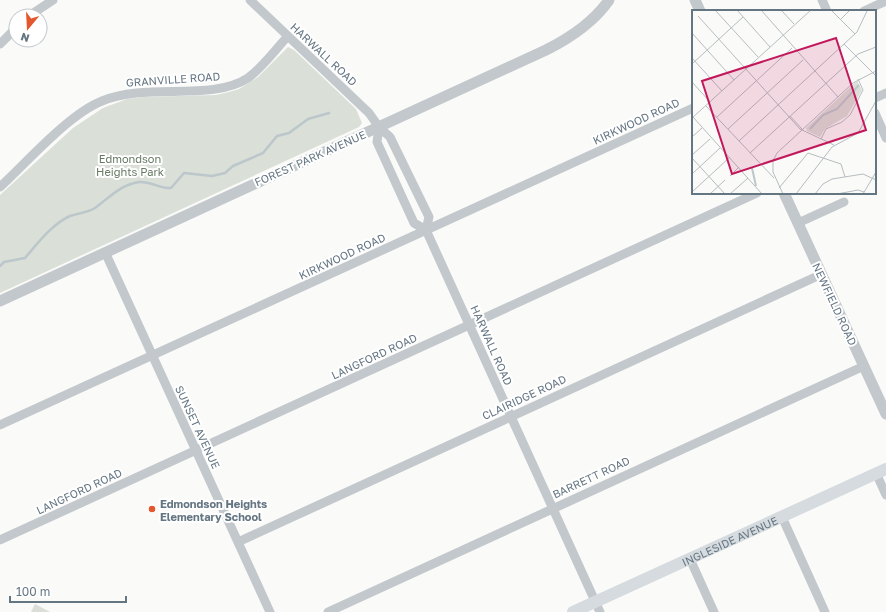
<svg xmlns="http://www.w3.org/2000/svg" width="886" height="612" font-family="'Golos Text',sans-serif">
<rect width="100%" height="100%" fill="#fafaf8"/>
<path fill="#dadfd7" d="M288,47L294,50L356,109L362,123L359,127L0,293V195L73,128L103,108L127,99L144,97L216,95L229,92L239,89L258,77Z
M35,604L50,612H31Z"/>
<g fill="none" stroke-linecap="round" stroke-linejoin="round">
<path stroke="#bbc7cb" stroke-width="2.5" d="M0,266L4,262L25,258C37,244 52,224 70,216C78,213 87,213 95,208C110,197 120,185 139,182C151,181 160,189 171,188L184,173L212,176L225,173L233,166L263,153L277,136L289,133L308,119L329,113"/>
<path stroke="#c3c8cc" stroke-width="9" d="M250,0L369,113L379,127L390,137L429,217L426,230
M822,0L827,11
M864,11L886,1
M29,16L53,0
M0,44L16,28
M875,98L886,93
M875,113L886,138
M379,127L377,142L414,223L426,230L600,612
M0,187C27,162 69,114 102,101C147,82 211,102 248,78C263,67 275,50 288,36
M798,223L844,202
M105,252L270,612
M0,425L693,108
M876,473L886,495
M782,517L825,612
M0,540L757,193
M238,542L822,274
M690,559L714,612
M328,612L864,366"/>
<path stroke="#c3c8cc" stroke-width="11" d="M695,0L700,11
M784,193L886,414
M0,301L546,50C570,38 593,23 609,0"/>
<path stroke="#d6dbdf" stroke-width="12" id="s1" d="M573,612L886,469"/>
</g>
<circle fill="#e4572e" stroke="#fff" stroke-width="1.5" cx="152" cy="509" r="4"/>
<g text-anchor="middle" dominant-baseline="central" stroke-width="4" stroke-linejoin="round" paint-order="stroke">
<g font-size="11" fill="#657683" stroke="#fff">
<text transform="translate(324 54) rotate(43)">HARWALL ROAD</text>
<text transform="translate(173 79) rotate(-4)">GRANVILLE ROAD</text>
<text transform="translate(636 121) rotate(-25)">KIRKWOOD ROAD</text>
<text transform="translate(310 158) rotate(-24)">FOREST PARK AVENUE</text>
<text transform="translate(342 256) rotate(-25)">KIRKWOOD ROAD</text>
<text transform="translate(835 304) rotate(65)">NEWFIELD ROAD</text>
<text transform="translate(492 345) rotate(66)">HARWALL ROAD</text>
<text transform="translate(374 356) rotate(-25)">LANGFORD ROAD</text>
<text transform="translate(524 397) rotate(-25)">CLAIRIDGE ROAD</text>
<text transform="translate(198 427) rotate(65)">SUNSET AVENUE</text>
<text transform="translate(591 477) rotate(-25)">BARRETT ROAD</text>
<text transform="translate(79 491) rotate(-25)">LANGFORD ROAD</text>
<text stroke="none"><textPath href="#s1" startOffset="172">INGLESIDE AVENUE</textPath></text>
</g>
<g font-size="11" fill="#687a64" stroke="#fff">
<text x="130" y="158">Edmondson<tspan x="130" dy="13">Heights Park</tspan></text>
</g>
<g font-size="11" font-weight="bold" fill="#657683" stroke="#fff" text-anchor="start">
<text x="160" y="503">Edmondson Heights<tspan x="160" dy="13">Elementary School</tspan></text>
</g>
</g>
<g transform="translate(692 10)">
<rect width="184" height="184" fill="#fafaf8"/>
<path d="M165,71L170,80L155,106L133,119L128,127L115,121L114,118Z" fill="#dadfd7"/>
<path fill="none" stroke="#bbc7cb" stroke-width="2" d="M118,119L131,105L145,99L167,75M60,158L64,176"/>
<path fill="none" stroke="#b5bdc2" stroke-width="1" d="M23,0L66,47M45,0L78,37M69,0L146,87M89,0L102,14M139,0L163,24M6,6L108,119L142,135M148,10L158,0M0,23L42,70M152,34L184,66M0,48L30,81M0,54L51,7M0,72L18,92M14,96L82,168M98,106L110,119M1,107L70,184M25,107L100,38M0,108L119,0M36,119L111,50M0,127L10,118M129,129L134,119L150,112L158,105L171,80L166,69M47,131L165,22L175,1M58,143L166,44L184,37M0,145L18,129M0,148L33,184M0,164L28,138M38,166L47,157M87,178L116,143L149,154L153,167M0,182L37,148M18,184L33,170M38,184L56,168M91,184L81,162V151L85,143L161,73L184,61M104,184L140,137L166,123L184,91M123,184L131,174L140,169L171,164L184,170M145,184L166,180L172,182M171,184L184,162"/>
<path fill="#c2185b" fill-opacity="0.15" stroke="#c2185b" stroke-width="2" d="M144,28L174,120L40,164L10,71Z"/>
<rect width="184" height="184" fill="none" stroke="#657683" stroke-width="2"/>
</g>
<g transform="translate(28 28) rotate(198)"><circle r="19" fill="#ffffff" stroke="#c1c8cd"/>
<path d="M0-3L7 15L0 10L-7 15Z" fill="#e4572e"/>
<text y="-6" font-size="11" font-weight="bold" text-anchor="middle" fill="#657683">N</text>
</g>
<path d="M10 596v6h116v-6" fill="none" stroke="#657683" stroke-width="2"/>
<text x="16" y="596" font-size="12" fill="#657683" stroke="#ffffff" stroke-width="3" paint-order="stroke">100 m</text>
</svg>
